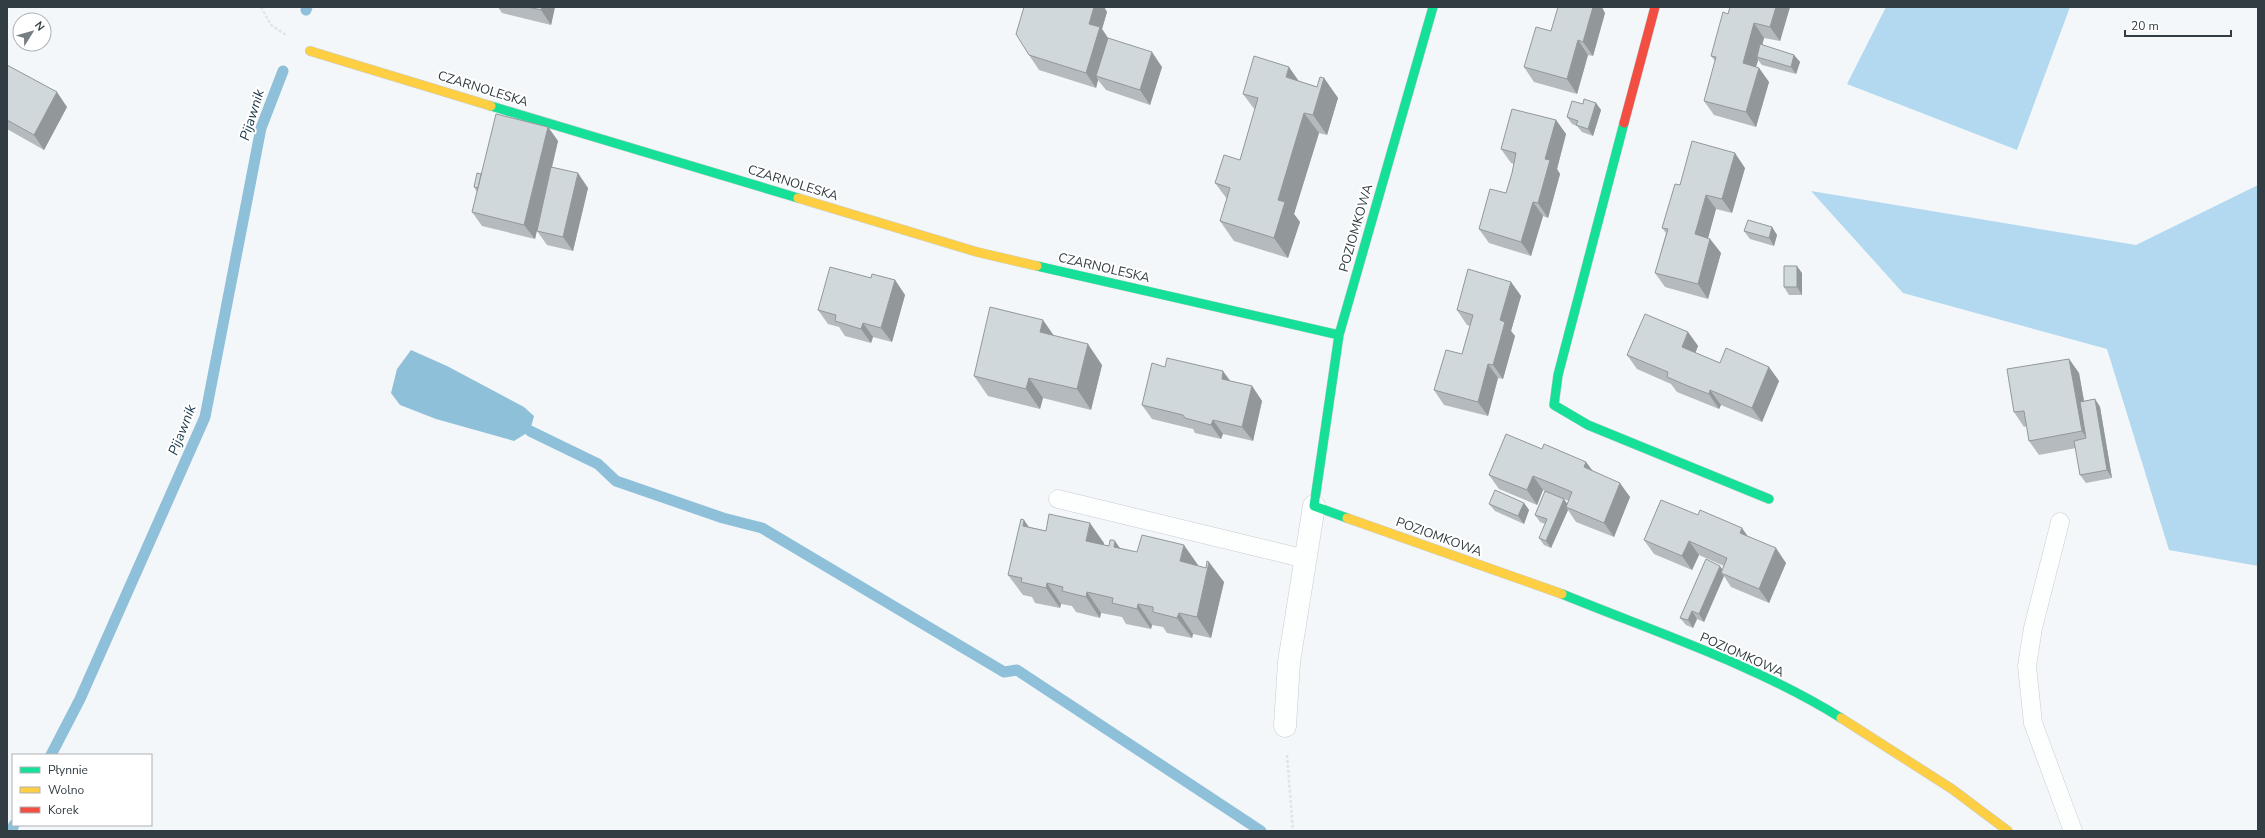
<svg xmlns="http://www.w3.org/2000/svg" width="2265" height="838" font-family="'Nunito Sans',sans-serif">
<rect width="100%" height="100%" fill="#f4f7fa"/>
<path fill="#b2d9ef" d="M1886,7H2070L2017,150L1847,84Z
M2258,185V566L2169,550L2107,349L1903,293L1811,191L2136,245Z"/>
<path fill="#8fc0da" d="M411,350L447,366L524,407L534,416L530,431L514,441L436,419L400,405L391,393L397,369Z"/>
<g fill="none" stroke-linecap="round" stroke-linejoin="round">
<path stroke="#8fc0da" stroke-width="11" d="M306,10L307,7
M530,431L598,464L616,481L723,518L762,528L1004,672L1017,670L1261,831
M51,755L80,699L205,417L261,128L283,71
M11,831L14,825"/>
<defs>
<path id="lane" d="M1058,499L1306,559
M2060,522L2033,628L2027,666L2033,723L2073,831"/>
<path id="street" d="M1285,726L1289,662L1314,506"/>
<path id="fast" d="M491,106L798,198
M1624,123L1558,375L1554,405L1588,425L1769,499
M1037,266L1339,335
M1347,518L1314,506L1339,335L1433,7
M1562,594C1655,632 1756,665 1841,718"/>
<path id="slow" d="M310,51L491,106
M798,198L977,252L1037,266
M1347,518L1562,594
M1841,718L1952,789L2008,831"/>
<path id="jam" d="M1624,123L1655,7"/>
</defs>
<use href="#lane" stroke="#c5ccd0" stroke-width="19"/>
<use href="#street" stroke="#c5ccd0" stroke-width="23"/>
<use href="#fast" stroke="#c5ccd0" stroke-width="10"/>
<use href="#slow" stroke="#c5ccd0" stroke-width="10"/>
<use href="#jam" stroke="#c5ccd0" stroke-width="10"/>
<path stroke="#e2e3e4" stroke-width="2.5" stroke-dasharray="3 2" stroke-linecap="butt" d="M261,7L271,25L286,35
M1287,755L1293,831"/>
<use href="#lane" stroke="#fdfefe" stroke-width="18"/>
<use href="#street" stroke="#fdfefe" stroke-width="22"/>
<use href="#fast" stroke="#16e098" stroke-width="9"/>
<use href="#slow" stroke="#ffcf43" stroke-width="9"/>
<use href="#jam" stroke="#f24e42" stroke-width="9"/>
</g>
<path fill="#b4babd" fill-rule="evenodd" d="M498,7H555L551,25L502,13Z
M1024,7H1104L1107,12L1102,29L1108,38L1162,67L1150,105L1106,90L1098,80L1096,88L1039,70L1029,55Z
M1790,7L1780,41L1764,38L1762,45L1794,55L1800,62L1796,74L1762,65L1758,60L1756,67L1759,68L1769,82L1756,127L1714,115L1704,101L1715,61L1711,56L1728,14Z
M1601,8L1605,13L1593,56L1588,55L1577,94L1534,82L1524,67L1551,31Z
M7,65L67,107L44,150L7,129Z
M1324,78L1338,98L1327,135L1319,133L1294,214L1300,222L1288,258L1234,241L1220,221L1227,199L1215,183L1240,160L1255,110L1243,94L1299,81L1317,87Z
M1596,103L1601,110L1593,136L1582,132L1577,126L1572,124L1567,117L1583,104Z
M1556,120L1566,134L1557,169L1560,174L1548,218L1543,216L1531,256L1489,243L1479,229L1506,193L1512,173L1514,164L1511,163L1501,149Z
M548,127L558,141L552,167L588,188L573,251L547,245L537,231L539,219L535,239L482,226L472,212L477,192L474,187L481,174Z
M1745,168L1732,213L1716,209L1708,238L1710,239L1721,253L1708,299L1665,287L1655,273L1666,233L1662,228L1680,185Z
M1772,227L1777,235L1774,246L1750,239L1744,231Z
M1802,273V295H1789L1784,287Z
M871,278L895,280L905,295L892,342L873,337L871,343L845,336L839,327L828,324L818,310Z
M1511,282L1521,296L1511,331L1515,336L1503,379L1498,378L1488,416L1444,405L1434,390L1462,354L1470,326L1467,325L1457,310Z
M1688,332L1698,346L1695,353L1720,363L1769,367L1779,381L1762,422L1721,405L1719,409L1677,392L1671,384L1637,369L1627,355Z
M1054,336L1102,365L1091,410L1043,398L1040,409L988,396L974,376Z
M2069,359L2079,373L2084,401L2095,399L2100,407L2112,478L2086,483L2080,475L2076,448L2039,455L2029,441L2027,426L2024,427L2014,412Z
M1165,367L1252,386L1262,401L1253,441L1223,434L1221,439L1195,433L1193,429L1152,419L1142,405Z
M1542,449L1586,462L1593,471L1630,497L1614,537L1576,522L1568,510L1551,548L1544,545L1539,538L1545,524L1540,522L1535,515L1545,491L1543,490L1537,505L1499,489L1489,475ZM1556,496L1569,501L1567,504L1564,499Z
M1524,503L1529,510L1524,524L1495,511L1489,504Z
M1029,527L1104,543V545L1198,565V566L1224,582L1211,638L1193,634L1192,638L1167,633L1163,627L1152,625L1151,629L1126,624L1122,617L1101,613L1100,618L1076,612L1072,606L1061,604L1060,608L1035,603L1032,597L1023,595L1008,575Z
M1748,536L1786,563L1769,603L1731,587L1724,576L1704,622L1697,619L1693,628L1686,625L1680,618L1723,569L1724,566L1699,555L1692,570L1654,554L1644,540Z"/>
<path fill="#92979a" d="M542,7H555L551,25L541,10Z
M1094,7H1104L1107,12L1102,29L1110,41L1096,76L1098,80L1096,88L1086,73L1089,24Z
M1593,7H1602L1605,13L1593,56L1583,42Z
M1776,7H1790L1780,41L1770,27Z
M1754,23L1764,38L1759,58L1757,57L1758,60L1753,78L1743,63Z
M1578,40L1588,55L1577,94L1567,79Z
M1152,52L1162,67L1150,105L1140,90Z
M1794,55L1800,62L1796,74L1791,67Z
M1289,67L1303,87L1286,77Z
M1759,68L1769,82L1756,127L1746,112Z
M1324,78L1338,98L1327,135L1313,115Z
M57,92L67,107L44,150L34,135Z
M1596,103L1601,110L1593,136L1588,129Z
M1304,113L1319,133L1294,214L1300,222L1288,258L1274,238L1278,200Z
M1556,120L1566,134L1557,169L1560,174L1548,218L1538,203L1545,159Z
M548,127L558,141L535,239L524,225Z
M1735,153L1745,168L1732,213L1722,199Z
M578,173L588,188L573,251L563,237Z
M1706,195L1716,209L1705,249L1695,234Z
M1533,202L1543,216L1531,256L1521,242Z
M1772,227L1777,235L1774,246L1769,238Z
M1710,239L1721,253L1708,299L1698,284Z
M1797,266L1802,273V295L1797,287Z
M895,280L905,295L892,342L881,328Z
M1511,282L1521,296L1511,331L1515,336L1503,379L1493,365L1500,320Z
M1043,320L1057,340L1040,332Z
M863,323L873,337L871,343L861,329Z
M1688,332L1698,346L1692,362L1682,347Z
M1088,344L1102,365L1091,410L1077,389Z
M2069,359L2079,373L2092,446L2082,431Z
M1488,364L1498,378L1488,416L1478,402Z
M1769,367L1779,381L1762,422L1752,408Z
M1223,371L1234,386L1222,379Z
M1029,378L1043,398L1040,409L1026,389Z
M1252,386L1262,401L1253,441L1242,427Z
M1710,390L1721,405L1719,409L1709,394Z
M2095,399L2100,407L2112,478L2107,470Z
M1213,420L1223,434L1221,439L1211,425Z
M1586,462L1596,476L1584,467Z
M1533,476L1543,490L1537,505L1527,490Z
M1620,483L1630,497L1614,537L1604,523Z
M1564,499L1569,507H1566L1568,510L1551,548L1546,541Z
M1524,503L1529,510L1524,524L1518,516Z
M1024,520L1038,540L1023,526Z
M1090,523L1104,543L1100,561L1086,541Z
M1742,528L1752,542L1740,533Z
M1115,541L1129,561L1114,547Z
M1689,541L1699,555L1692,570L1682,556Z
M1184,545L1198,565L1194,582L1180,561Z
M1776,548L1786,563L1769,603L1759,589Z
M1209,562L1224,582L1211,638L1197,617Z
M1720,566L1725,573H1721L1724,576L1704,622L1699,614Z
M1047,583L1061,604L1060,608L1046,588Z
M1087,592L1101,613L1100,618L1086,597Z
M1138,604L1152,625L1151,629L1137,609Z
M1692,611L1697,619L1693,628L1688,620Z
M1179,613L1193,634L1192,638L1177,618Z"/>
<path fill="#d1d8dc" stroke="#92979a" d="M528,7H542L541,10Z
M1024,7H1094L1089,24L1100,27L1086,73L1029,55L1016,34Z
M1558,7H1593L1583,42L1578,40L1567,79L1524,67L1536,27L1551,31Z
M1730,7H1776L1770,27L1754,23L1743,63L1759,68L1746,112L1704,101L1716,57L1711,56L1723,12L1728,14Z
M1108,38L1152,52L1140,90L1096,76Z
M1760,44L1794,55L1791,67L1757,57Z
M1254,56L1289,67L1286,77L1317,87L1320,77L1324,78L1313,115L1304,113L1278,200L1285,202L1274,238L1220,221L1230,188L1215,183L1224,155L1240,160L1258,98L1243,94Z
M7,65L57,92L34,135L7,120Z
M1584,99L1596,103L1588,129L1576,125L1578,121L1567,117L1572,101L1583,104Z
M1512,109L1556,120L1545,159L1550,160L1538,203L1533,202L1521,242L1479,229L1490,189L1506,193L1512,173L1516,153L1501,149Z
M496,114L548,127L524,225L472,212Z
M1692,141L1735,153L1722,199L1706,195L1695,234L1710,239L1698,284L1655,273L1668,229L1662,228L1675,184L1680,185Z
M551,167L578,173L563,237L537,231Z
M477,173L481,174L478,188L474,187Z
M1748,220L1772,227L1769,238L1744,231Z
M1784,266H1797V287H1784Z
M830,267L871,278L872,274L895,280L881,328L863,323L861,329L835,321L836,315L818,310Z
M1468,269L1511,282L1500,320L1505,322L1499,344L1493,365L1488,364L1478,402L1434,390L1446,350L1462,354L1473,315L1457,310Z
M990,307L1043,320L1040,332L1088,344L1077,389L1029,378L1026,389L974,376Z
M1645,314L1688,332L1682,347L1720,363L1726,348L1769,367L1752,408L1710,390L1709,394L1688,386L1667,377L1668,372L1627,355Z
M1167,358L1223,371L1222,379L1252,386L1242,427L1213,420L1211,425L1185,418L1183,415L1142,405L1152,363L1165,367Z
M2069,359L2082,431L2029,441L2024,411L2014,412L2007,369Z
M2095,399L2107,470L2080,475L2074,441L2086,438L2080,402Z
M1506,434L1542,449L1544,444L1586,462L1584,467L1620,483L1604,523L1566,507L1572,492L1553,484L1533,476L1527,490L1489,475Z
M1495,490L1524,503L1518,516L1489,504Z
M1545,491L1564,499L1546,541L1539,538L1547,519L1535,515Z
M1661,500L1698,515L1700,510L1742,528L1740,533L1776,548L1759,589L1721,573L1727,558L1689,541L1682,556L1644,540Z
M1049,514L1090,523L1086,541L1109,546L1110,540H1113L1115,541L1114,547L1137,552L1142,535L1184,545L1180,561L1206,568L1207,561L1209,562L1197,617L1179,613L1177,618L1153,612V607L1138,604L1137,609L1112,603L1113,598L1087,592L1086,597L1062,591L1063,587L1047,583L1046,588L1021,582L1022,578L1008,575L1021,519L1024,520L1023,526L1046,531Z
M1706,559L1720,566L1699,614L1692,611L1688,620L1680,618Z"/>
<g text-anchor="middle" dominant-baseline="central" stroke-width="4" stroke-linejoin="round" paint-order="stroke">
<g font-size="13" fill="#313d43" stroke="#fff">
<text transform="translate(483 89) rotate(17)">CZARNOLESKA</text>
<text transform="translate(793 183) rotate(17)">CZARNOLESKA</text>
<text transform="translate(1356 228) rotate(-74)">POZIOMKOWA</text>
<text transform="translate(1104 268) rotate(13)">CZARNOLESKA</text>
<text transform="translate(1439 537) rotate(20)">POZIOMKOWA</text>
<text transform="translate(1742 655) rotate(24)">POZIOMKOWA</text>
</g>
<g font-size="14" font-style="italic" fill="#183747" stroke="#fff">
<text transform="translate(252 115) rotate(-73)">Pijawnik</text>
<text transform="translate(182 430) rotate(-69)">Pijawnik</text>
</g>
</g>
<rect width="2265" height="838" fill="none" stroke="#313d43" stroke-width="16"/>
<rect x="12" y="754" width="140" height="72" fill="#ffffff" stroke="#adb1b4"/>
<rect x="20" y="767" width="20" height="6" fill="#16e098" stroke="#adb1b4"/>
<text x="48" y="774" font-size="12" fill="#313d43">Płynnie</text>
<rect x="20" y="787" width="20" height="6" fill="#ffcf43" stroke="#adb1b4"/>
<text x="48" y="794" font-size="12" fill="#313d43">Wolno</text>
<rect x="20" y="807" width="20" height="6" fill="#f24e42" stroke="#adb1b4"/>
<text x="48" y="814" font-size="12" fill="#313d43">Korek</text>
<g transform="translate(32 32) rotate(53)"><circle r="19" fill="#ffffff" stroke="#adb1b4"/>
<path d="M0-3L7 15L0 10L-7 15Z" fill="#757e83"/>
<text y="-6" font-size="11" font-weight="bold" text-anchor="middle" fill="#313d43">N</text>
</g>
<path d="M2125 30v6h106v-6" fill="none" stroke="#313d43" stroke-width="2"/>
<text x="2131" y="30" font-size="12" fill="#313d43" stroke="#ffffff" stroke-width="3" paint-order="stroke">20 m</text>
</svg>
